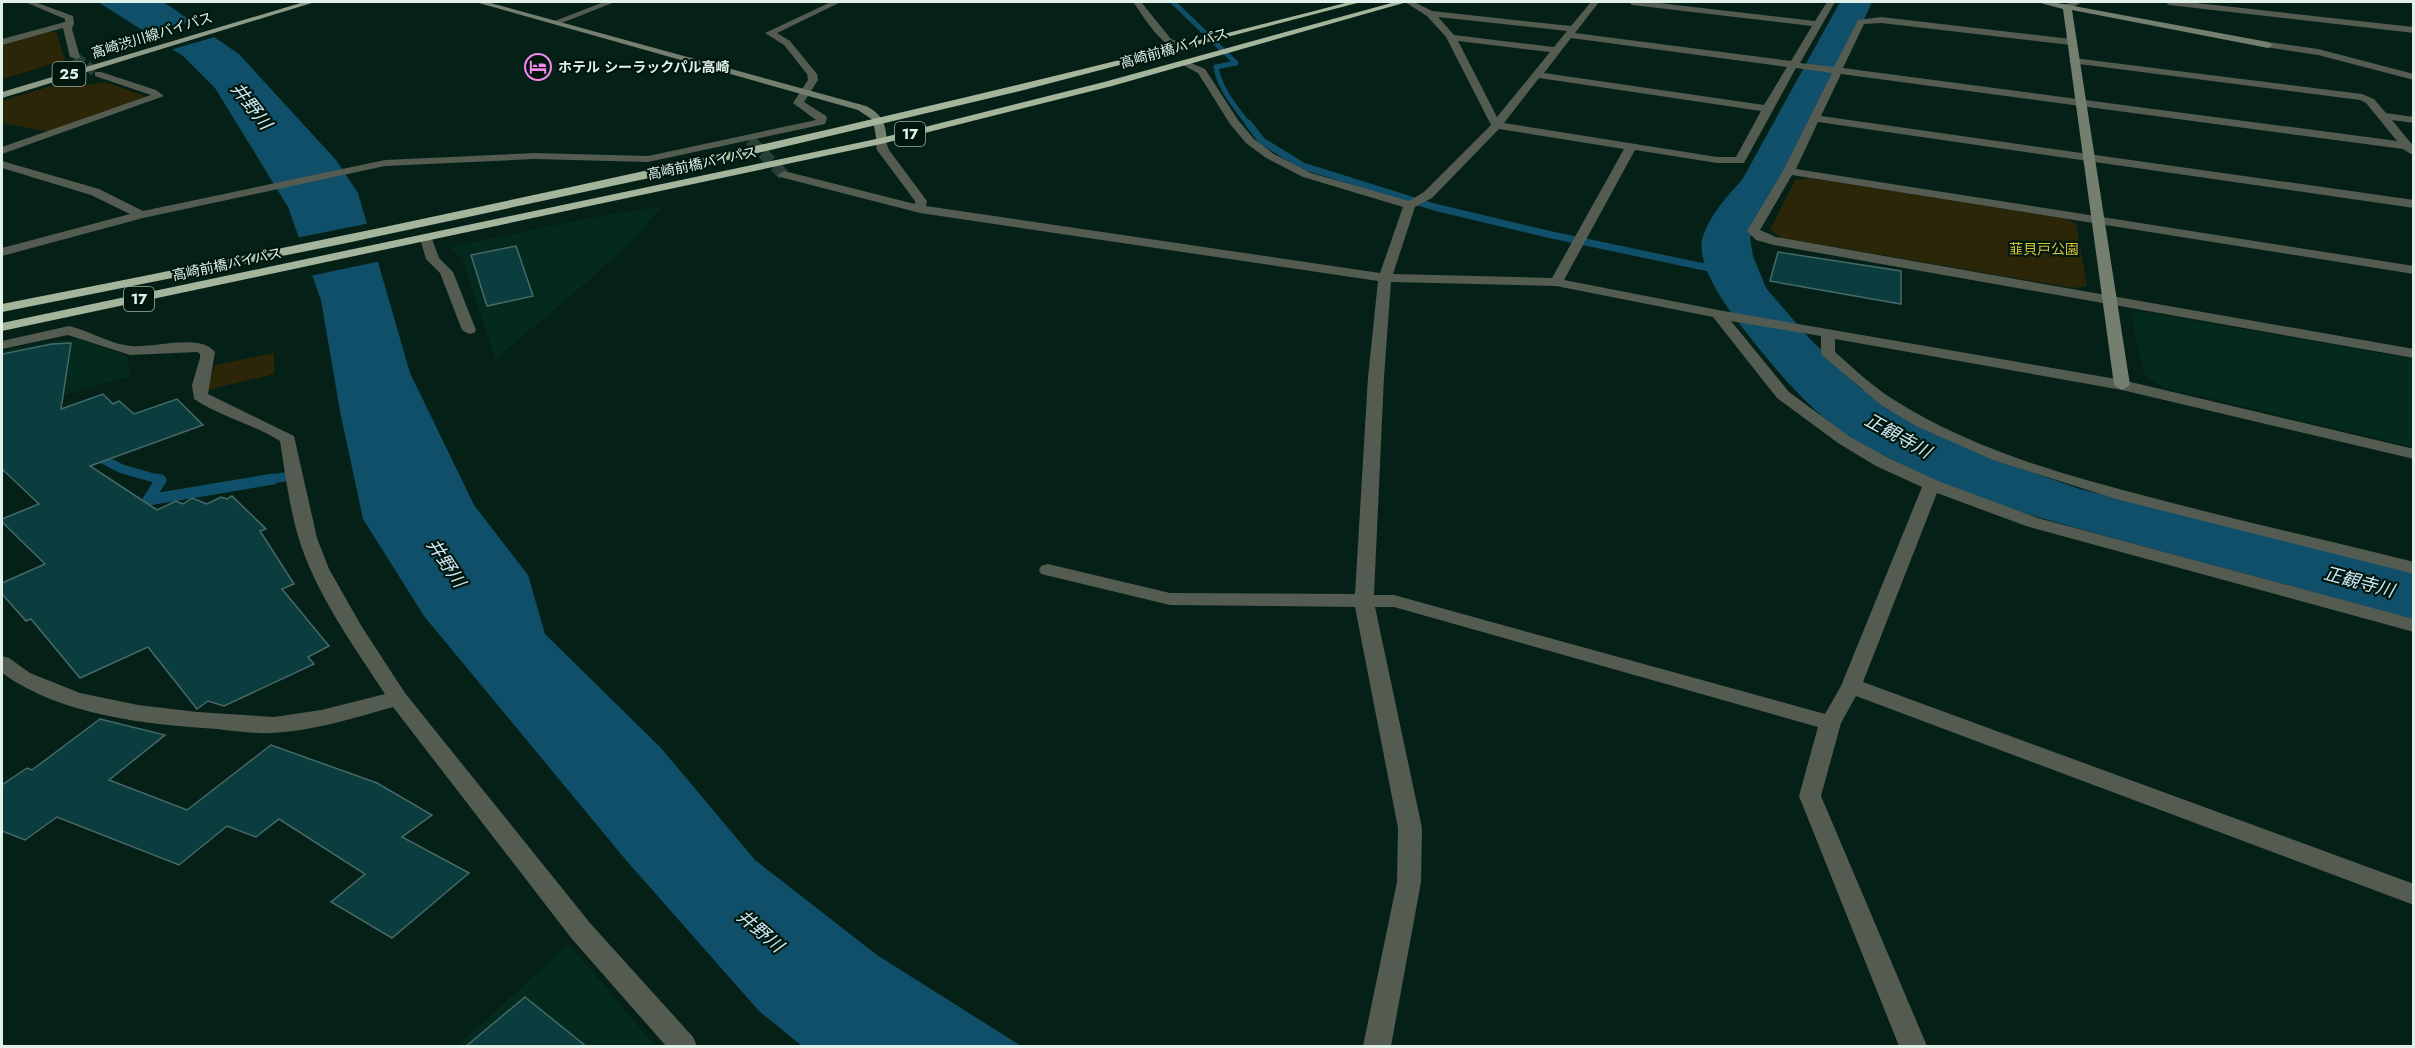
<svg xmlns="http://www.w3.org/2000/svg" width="2415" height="1048" font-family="Jost,'Noto Sans JP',sans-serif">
<rect width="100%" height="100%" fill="#052117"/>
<path fill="#032a1d" d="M662,206L639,234L579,289L495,359L462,257L453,251L451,247L579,220Z
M2144,312L2413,359V447L2162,387L2144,374L2131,314Z
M80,339L127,356L130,376L2,413V351L60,340Z
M569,944L655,1046H457Z"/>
<path fill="#2b2608" d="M46,32H56L65,60L2,79V44Z
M68,81L89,85L104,82L148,97L50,132L2,123V101Z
M1809,178L2064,218L2076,224L2087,286L2074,288L1783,238L1770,230L1795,180Z
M274,353V374L207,390L215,365Z"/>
<path fill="#0f4f69" d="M98,2L165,3L239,54L336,160L358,193L410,373L474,505L528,575L545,634L661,748L755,860L877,955L1021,1046H802L759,1011L625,859L424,616L363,519L340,411L321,300L288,207L215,88L183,56Z"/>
<path fill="#052117" d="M195,20L218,36L170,50L146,35Z
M370,223L381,261L310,276L296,238Z"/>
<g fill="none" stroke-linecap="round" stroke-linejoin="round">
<path stroke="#0f4f69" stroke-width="5" d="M1173,2L1236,63L1216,67C1219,88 1236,108 1249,125"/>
<path stroke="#0f4f69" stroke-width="7" d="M1248,123L1262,141L1303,166L1434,207L1552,235L1733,273"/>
<path stroke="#0f4f69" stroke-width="9" d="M94,455L122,469L161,480
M264,480L284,477"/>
<path stroke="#0f4f69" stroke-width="11" d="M157,479L161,480L148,500L273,479"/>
<path fill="#0f4f69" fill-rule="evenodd" d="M1840,2H1872L1844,64L1783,186L1761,214L1750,238L1753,256L1766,288L1810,339L1859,387L1899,415L1988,457L2080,489L2414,573V619C2324,595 2235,571 2146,547C2047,520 1944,495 1856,441C1810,413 1775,369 1742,327C1727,308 1694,263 1703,236C1710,215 1727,196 1742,180Z"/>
</g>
<path fill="#0b3c3e" stroke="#46696a" stroke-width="1.5" d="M516,246L533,296L487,306L471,255Z
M1778,252L1901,271V304L1770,281Z
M71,343L61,409L103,394L113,404L119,401L134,414L177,399L203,425L90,466L157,510L176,501L183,504L192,498L207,504L221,497L227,499L232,496L266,529L260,531L294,584L282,589L329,646L308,657L314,664L224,706L208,701L197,709L148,647L80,678L31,619L26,621L2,594V583L45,564L2,522V519L39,504L2,469V354L52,344Z
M100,719L165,735L109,780L187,810L271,745L377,783L432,815L402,837L469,873L392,938L331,902L365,874L279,819L256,837L227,826L179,865L57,817L25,840L2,831V785L27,768L32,770Z
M525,997L587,1047H465Z"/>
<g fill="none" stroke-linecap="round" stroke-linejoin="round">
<path stroke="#264036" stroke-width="10" stroke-dasharray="10 4.5" stroke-linecap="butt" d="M75,57L98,74"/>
<path stroke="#264036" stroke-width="12" stroke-dasharray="12 6" stroke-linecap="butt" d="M750,140L784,175"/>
<path fill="#545b51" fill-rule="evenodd" d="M25,2H35L73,16L74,23L72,29L80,57L78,59L70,57L63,28L2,45V39L65,22V19Z
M604,2H615L559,24L552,22Z
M831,2H841L777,33L790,41L817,74L818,80L804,102L826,116L827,118L825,124L648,162L534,159L385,166L143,218L2,256V248L130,214L91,195L2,168V161L99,189L143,211L385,160L534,153L648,156L816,120L793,103L808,80L807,74L784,45L765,33Z
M1133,2H1141L1171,39L1188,46V50C1163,53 1146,19 1133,2Z
M1405,2H1414L1432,11L1571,26L1591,2H1599L1575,33L1791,61L1812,26L1632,5L1628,2H1650L1815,21L1827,2H1835L1800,63L1834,67L1858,20L1881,17L2071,39L2076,42L2071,45L1881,23L1864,24L1843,68L2397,141L2366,103L2360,100L2071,63L2069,61L2074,58L2362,94L2374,99L2386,113L2414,117V123L2392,120L2414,147V154H2411L2403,149L1841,74L1821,116L2414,200V208L1818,122L1796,169L2414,266V274L1792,175L1760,230L1776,237L2414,349V358L1774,245L1756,240L1747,231L1783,171L1832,73L1796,68L1744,163H1717L1635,150L1564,280L1718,310L2122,380L2414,449V459L2122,390L1835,339V352C1853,368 1871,385 1891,398C1970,449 2064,475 2153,498C2240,521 2327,540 2414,562V574L2116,499L1993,460L1916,426L1881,405L1823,356L1821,353V336L1731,321L1789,392L1850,437L1888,458L1938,481L2038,518L2414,619V632L2026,526L1937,493L1863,682L2414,884V905L1856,696L1841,723L1821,796L1927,1046H1899L1799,796L1818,727L1394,607H1375L1422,828L1421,882L1391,1046H1363L1397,882L1398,828L1355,607L1170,605L1041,574L1039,570L1041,566L1048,564L1170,593L1355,594L1368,377L1378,281L920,213L780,177L778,175L784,171L915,204V201L877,150L875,141L881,138L885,139L889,150L927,201L926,206L1380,273L1403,207L1303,177L1266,158L1246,143L1230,124L1198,73L1179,63L1184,60L1205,69L1238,120L1254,139L1274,154L1311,173L1409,201L1424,192L1491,125L1446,37L1427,16ZM1438,17L1567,31L1554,47L1454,35ZM1571,38L1787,67L1764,105L1544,73ZM1458,41L1550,52L1497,117ZM1539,78L1761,111L1736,157H1717L1504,123ZM1499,129L1624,149L1552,278L1393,274L1415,207L1432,198ZM1391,282L1556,286L1713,317L1777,398L1838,443L1876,466L1922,487L1841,686L1825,714L1394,595H1374L1384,377Z
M2072,2H2082L2070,9H2064V5Z
M2165,2H2187L2414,27V33L2169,5Z
M2268,42L2318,49L2414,74V80L2318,55L2265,47L2263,45Z
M95,72H101L156,90L164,96L2,154V147L151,95L95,76Z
M426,235L431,236L439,258L453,272L476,330L474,333L469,334L462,330L440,273L426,259L420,239Z
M69,326C90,331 112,345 132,346C155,348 200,333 215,352L208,394L294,436L317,538L329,569L362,627L405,693L590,923L693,1037L697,1046H666L572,939L393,707C354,718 313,731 272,733C254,734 235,731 217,729C145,724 62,716 2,673V656L9,658L30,673L80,693L138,705L197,712L274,717L321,710L385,694C353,645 315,593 298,536C289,505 285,473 280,441C253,424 221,417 194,399L192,385L200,358V354L197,352L130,355L68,335L2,349V341Z"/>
<path fill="#757f6f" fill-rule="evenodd" d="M475,2H487L866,106C882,114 886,124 887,141L885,143H877L873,120L858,110Z
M2037,2H2052L2268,42L2273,45L2268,48L2072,10L2130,385L2122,390L2114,385L2063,9Z"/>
<path fill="#8e9b86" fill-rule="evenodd" d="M304,2H315L2,98V92Z"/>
<path fill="#a5b59c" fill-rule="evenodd" d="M1349,2H1361L1024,90L682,171L342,244L2,312V304C454,216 903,118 1349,2Z
M1395,2H1407L1112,86L881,144L2,331V323L881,138L1104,82Z"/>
</g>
<defs>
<symbol id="hotel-ring" viewBox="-11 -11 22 22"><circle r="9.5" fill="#00170e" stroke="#f689ee" stroke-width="1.5"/><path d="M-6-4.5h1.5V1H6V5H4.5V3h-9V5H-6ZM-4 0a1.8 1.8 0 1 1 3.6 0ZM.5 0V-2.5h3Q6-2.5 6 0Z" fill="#f689ee"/></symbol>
</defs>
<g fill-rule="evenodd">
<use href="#hotel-ring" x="523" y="52" width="30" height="30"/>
</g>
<g text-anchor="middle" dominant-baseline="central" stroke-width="4.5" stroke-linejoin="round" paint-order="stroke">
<g font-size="14" fill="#e1f1e9" stroke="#00170e">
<text transform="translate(152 35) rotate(-17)">高崎渋川線バイパス</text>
<text transform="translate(1174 48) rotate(-16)">高崎前橋バイパス</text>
<text transform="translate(702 163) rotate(-12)">高崎前橋バイパス</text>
<text transform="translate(227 264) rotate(-12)">高崎前橋バイパス</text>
</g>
<g font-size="14" font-weight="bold" fill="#e1f1e9" stroke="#00170e" text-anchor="start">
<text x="558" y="67">ホテル シーラックパル高崎</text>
</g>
<g font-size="14" fill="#d9c334" stroke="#00170e">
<text x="2044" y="249">韮貝戸公園</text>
</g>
<g fill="#00170e" stroke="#9eb0a7" stroke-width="1.5">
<rect x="52.5" y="62" width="33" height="24" rx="4.5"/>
<rect x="895" y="122" width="30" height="24" rx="4.5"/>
<rect x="124" y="287" width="30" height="24" rx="4.5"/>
</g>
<g font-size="15" font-weight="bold" fill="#e1f1e9">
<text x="69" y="74">25</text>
<text x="910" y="134">17</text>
<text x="139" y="299">17</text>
</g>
<g font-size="18" font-style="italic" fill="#d0e8f5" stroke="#00170e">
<text transform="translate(251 106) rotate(52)">井野川</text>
<text transform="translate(1898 436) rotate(29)">正観寺川</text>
<text transform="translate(446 563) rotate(56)">井野川</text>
<text transform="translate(2359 582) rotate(15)">正観寺川</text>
<text transform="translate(760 931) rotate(40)">井野川</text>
</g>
</g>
<rect width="2415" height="1048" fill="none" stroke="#e1f1e9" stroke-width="6"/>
</svg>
